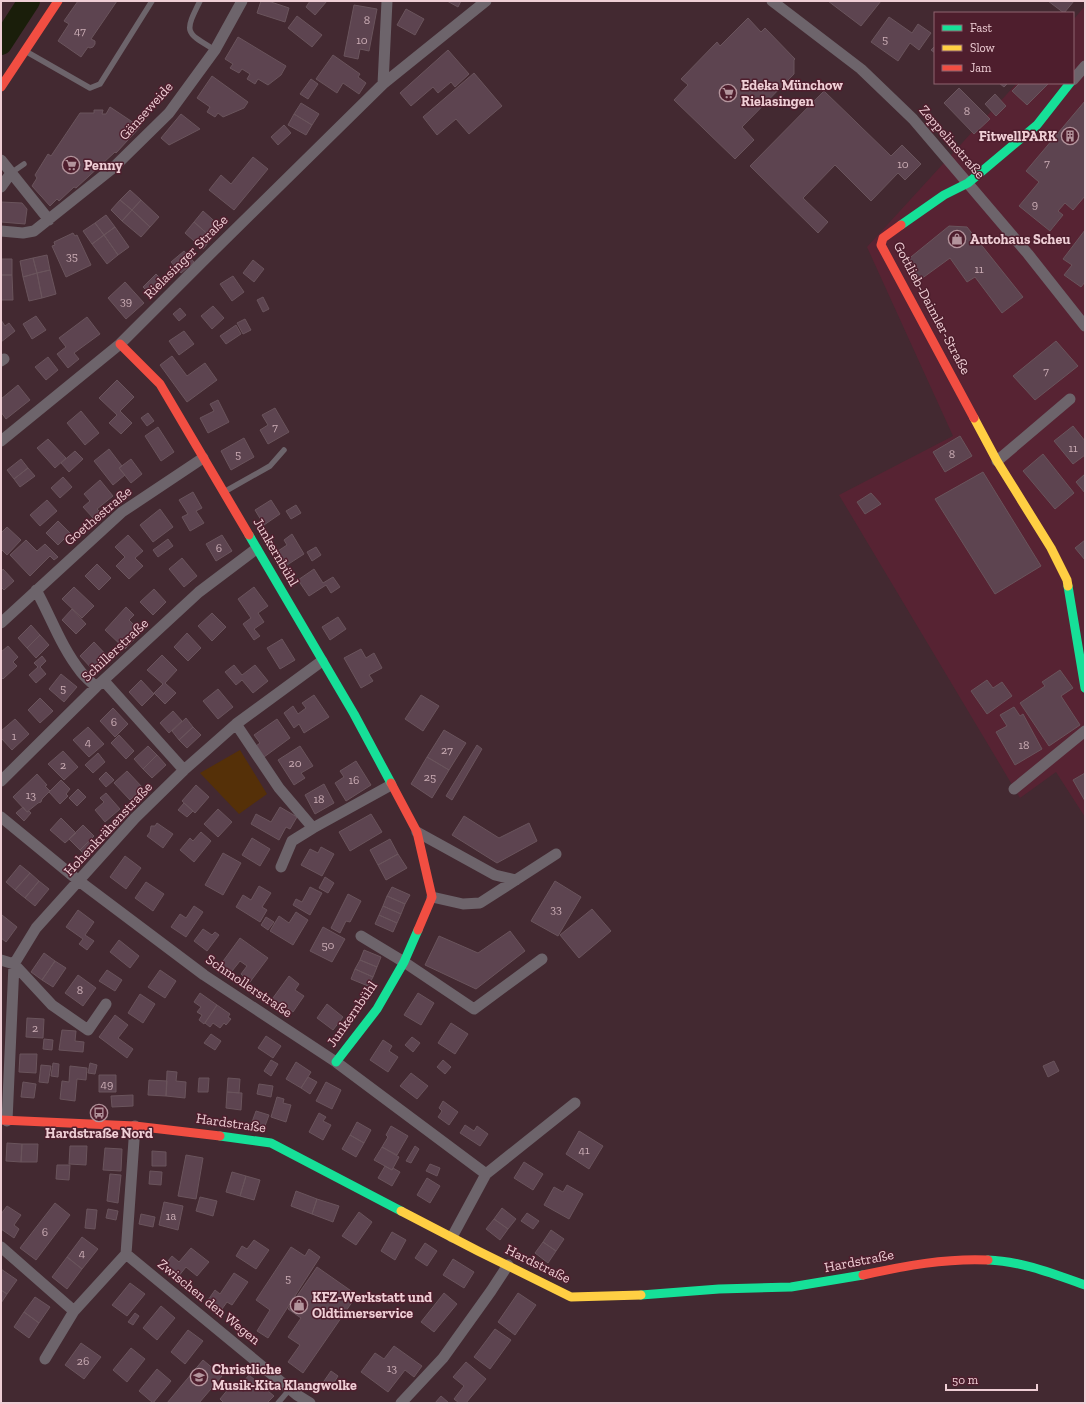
<svg xmlns="http://www.w3.org/2000/svg" width="1086" height="1404" font-family="'Zilla Slab',serif">
<rect width="100%" height="100%" fill="#432931"/>
<path fill="#572333" d="M1085,6V817L1056,772L1020,798L839,495L953,436L867,247L1017,83H1073V20Z"/>
<path fill="#553008" d="M240,750L267,794L239,814L200,773Z"/>
<g fill="none" stroke-linecap="round" stroke-linejoin="round">
<path stroke="#1a1e0a" stroke-width="22" d="M1,44L29,1"/>
</g>
<path fill="#5d4450" stroke="#6a545c" d="M78,1H117L91,39L95,41V44L93,47L90,48L88,47L81,57L58,41L69,24L64,21Z
M261,1H268L289,8L285,22L257,13Z
M310,1H327L315,15L306,7Z
M447,1H461L458,7Z
M828,1H881L861,26Z
M1048,1H1074L1064,13Z
M354,5L377,9L369,51L360,49L358,59L344,56Z
M406,9L424,19L415,35L397,25Z
M297,16L322,35L312,47L288,28Z
M889,17L912,33L918,24L931,33L919,50L910,43L898,61L871,42Z
M748,18L761,32L765,28L795,59L794,60V74L742,127L754,140L735,159L674,100L688,85L681,79L717,42L720,46Z
M238,37L286,66L281,75L268,85L258,79L255,84L247,79L250,74L242,69L239,73L230,68L233,64L225,59Z
M935,46V53L931,50Z
M448,50L469,74L455,87L451,82L438,93L433,87L411,106L400,93Z
M333,55L360,74L358,77L366,83L359,94L343,83L337,93L316,79Z
M474,73L502,106L469,134L456,119L437,135L423,117Z
M212,76L248,102L244,108L223,117L218,113L215,117L207,112L210,107L197,98Z
M311,79L318,84L308,99L300,94Z
M999,83H1008L1004,87Z
M1020,83H1049L1027,105L1012,91Z
M959,88L990,119L974,134L944,103Z
M824,91L891,156L902,145L921,164L905,180L898,173L871,201L835,165L803,198L828,222L818,233L750,166Z
M995,94L1006,106L996,116L985,104Z
M1085,101V196L1073,210L1065,203L1058,211L1063,215L1050,231L1019,206L1039,182L1026,171Z
M301,103L319,114L312,125L294,114Z
M110,107L140,127L116,153L115,152L76,188L74,187L59,201L57,199L50,206L32,186L37,178L35,175L48,154L51,156L80,113H94V110H103L102,114H106Z
M181,114L200,129L169,145L161,138Z
M294,114L312,125L306,135L288,125Z
M284,125L291,133L278,145L271,137Z
M253,157L268,169L234,210L209,190L221,175L231,184Z
M130,190L141,200L132,210L120,200Z
M120,200L132,210L122,221L111,210Z
M141,200L159,217L150,227L132,210Z
M1,202L22,203L27,209L25,224L1,222Z
M132,210L150,227L141,237L122,221Z
M203,211L221,227L212,238L194,222Z
M106,215L115,227L104,235L95,223Z
M194,222L212,238L203,249L185,233Z
M95,223L104,235L92,244L83,231Z
M949,226L967,227L1023,297L1002,313L975,277L967,282L950,258L917,282L906,261Z
M115,227L129,247L118,255L104,235Z
M1085,230V282L1081,287L1064,275L1072,265L1063,259Z
M73,233L75,236L77,235L91,265L66,277L52,246L55,245L54,242Z
M104,235L118,255L107,264L92,244Z
M184,251L194,262L181,273L171,262Z
M47,255L50,270L37,273L33,258Z
M33,258L37,273L23,277L20,261Z
M1,259H12V275H1Z
M253,260L264,269L254,282L243,273Z
M50,270L56,294L42,298L37,273Z
M37,273L42,298L29,301L23,277Z
M156,274L166,284L153,297L143,287Z
M1,275H12L13,300H1Z
M233,276L244,292L232,301L220,284Z
M125,282L144,303L126,319L108,298Z
M263,297L269,309L263,312L257,300Z
M213,306L224,318L212,329L201,316Z
M180,308L186,315L179,321L173,314Z
M36,316L46,330L32,339L23,324Z
M87,317L100,334L74,353L79,359L68,368L57,354L66,347L59,338Z
M245,319L251,330L243,334L237,323Z
M1,320L5,326L9,323L15,331L1,342Z
M236,325L241,334L226,344L220,336Z
M184,331L194,344L179,355L169,341Z
M1056,341L1078,366L1035,400L1013,376Z
M172,356L187,376L205,363L217,380L187,402L160,365Z
M48,357L58,370L46,380L35,367Z
M117,380L134,397L120,411L132,423L121,434L109,423L117,415L99,398Z
M18,385L30,400L6,419L1,412V399Z
M218,400L229,422L208,433L200,418L214,411L210,404Z
M275,408L289,432L268,444L260,430L268,425L262,415Z
M81,411L99,433L85,445L67,423Z
M148,413L154,421L147,426L141,418Z
M1073,426L1085,441V455L1073,464L1054,441Z
M158,427L174,452L161,461L145,436Z
M960,436L972,456L945,472L933,452Z
M244,438L254,457L231,470L221,451Z
M48,439L66,458L55,468L37,448Z
M109,449L122,466L119,468L125,475L113,485L94,461Z
M75,451L83,459L69,472L61,463Z
M1043,454L1074,493L1055,509L1023,471Z
M21,459L28,468L14,479L7,470Z
M131,459L142,474L131,483L119,468Z
M28,468L35,476L20,487L14,479Z
M983,472L1041,566L995,594L935,499Z
M1085,474V493L1076,482Z
M63,477L72,487L60,498L51,488Z
M100,480L113,496L97,509L101,513L94,519L83,507L90,501L84,494Z
M193,492L202,508L196,511L204,523L190,531L182,517L188,514L179,500Z
M871,493L881,504L865,514L857,502Z
M47,500L57,511L40,526L30,515Z
M271,500L280,514L264,525L255,510Z
M296,505L301,513L291,519L286,511Z
M160,509L173,527L153,542L140,525Z
M58,521L70,533L58,545L46,533Z
M7,527L21,540L7,555L1,549V533Z
M292,534L304,554L287,565L278,551L287,545L284,540Z
M128,535L143,551L135,558L143,566L129,579L116,566L125,557L115,547Z
M222,535L232,551L216,561L206,544Z
M168,539L173,546L158,557L153,550Z
M26,540L37,551L45,544L58,557L54,560L50,556L30,576L10,555Z
M1085,540V560L1075,548Z
M316,547L321,555L312,561L307,552Z
M182,558L197,576L184,587L169,569Z
M97,564L111,578L99,590L85,576Z
M3,569L14,581L4,590L1,587V572Z
M314,569L323,583L333,577L340,587L331,593L326,585L309,596L298,580Z
M74,587L94,606L82,618L62,599Z
M254,587L268,606L258,613L264,622L254,629L260,636L254,640L243,624L251,618L238,599Z
M154,589L166,602L153,615L140,602Z
M126,607L134,615L129,620L141,632L125,649L105,630Z
M72,609L86,624L76,634L62,620Z
M212,613L226,627L212,641L198,626Z
M338,617L346,629L330,640L322,627Z
M31,625L40,635L27,648L18,638Z
M187,633L201,648L188,661L174,647Z
M40,635L49,645L36,658L27,648Z
M282,639L295,660L280,669L267,648Z
M94,642L109,658L94,671L80,656Z
M8,646L18,657L13,662L17,666L3,679L1,677V652Z
M361,649L366,658L374,653L382,668L369,675L373,681L361,688L344,658Z
M162,655L177,670L165,683L176,693L165,704L154,693L163,684L147,670Z
M42,656L46,661L40,667L46,674L36,683L29,675L38,667L34,663Z
M234,665L242,675L255,665L268,681L253,693L242,680L236,685L225,672Z
M1060,670L1073,688L1061,696L1080,725L1049,746L1020,703L1045,686L1042,682Z
M61,674L77,687L64,702L49,689Z
M141,680L154,694L142,706L129,692Z
M987,680L993,688L1002,682L1012,696L987,714L971,691Z
M218,689L233,707L218,719L203,701Z
M314,695L329,717L304,733L299,724L294,728L284,713L293,706L298,714L306,708L302,703Z
M421,695L439,706L423,731L405,719Z
M40,698L53,711L40,723L28,710Z
M1014,707L1020,716L1023,714L1042,749L1015,765L996,732L1007,726L1000,715Z
M113,708L128,724L115,737L100,721Z
M173,711L182,721L169,733L160,723Z
M186,718L193,727L179,740L172,731Z
M15,719L29,734L12,750L1,738V731Z
M277,719L290,738L264,757L256,746L260,743L254,735Z
M88,727L104,744L89,757L73,740Z
M193,727L201,735L187,748L179,740Z
M444,730L466,743L449,770L427,757Z
M119,735L134,751L126,759L111,743Z
M477,745L482,749L452,800L446,796Z
M148,746L157,755L143,769L134,759Z
M300,746L313,766L301,773L305,778L294,785L278,760Z
M63,751L78,767L64,780L48,764Z
M98,753L105,762L93,773L85,765Z
M157,755L166,765L152,778L143,769Z
M427,757L449,770L432,798L411,784Z
M356,761L371,785L346,801L335,783L344,777L340,771Z
M127,771L143,788L130,800L114,783Z
M106,772L114,780L106,787L99,779Z
M1085,773V801L1073,780Z
M37,774L47,785L45,786L50,791L42,799L41,802L38,803L27,812L13,797Z
M61,780L70,789L66,794L68,796L60,804L49,792Z
M324,784L334,803L315,814L305,795Z
M196,785L209,797L195,813L182,801Z
M78,789L86,797L77,806L69,798Z
M106,793L120,809L105,822L95,810L104,802L100,798Z
M184,803L193,811L187,817L178,810Z
M23,807L27,812L29,811L31,813L24,821L16,813Z
M280,807L297,817L290,829L286,827L279,840L251,824L256,814L271,822Z
M218,809L232,822L218,837L204,824Z
M371,814L382,832L350,851L339,832Z
M464,816L499,838L529,823L537,841L497,863L452,835Z
M61,818L76,833L65,843L50,830Z
M157,823L173,834L163,848L147,836L150,832L151,826H155Z
M83,825L94,836L80,850L69,839Z
M201,832L211,841L194,862L180,850L190,838L193,841Z
M252,838L270,849L260,866L242,855Z
M390,839L398,854L378,865L370,850Z
M90,840L95,845L85,855L80,850Z
M321,847L334,854L322,876L301,865L310,849L318,853Z
M223,853L241,863L223,895L205,885Z
M398,854L407,868L386,880L378,865Z
M125,856L141,868L126,889L110,877Z
M20,865L30,873L15,890L6,882Z
M30,873L39,881L25,898L15,890Z
M325,877L334,883L328,893L319,888Z
M39,881L49,889L35,906L25,898Z
M555,881L581,897L558,936L531,921Z
M146,882L164,894L153,911L135,898Z
M259,886L271,893L262,907L267,910L260,922L236,907L243,895L251,900Z
M310,887L322,893L310,915L293,905L296,899L302,902Z
M392,887L410,895L405,904L387,896Z
M348,894L361,901L350,922L346,921L340,933L331,928Z
M387,896L405,904L401,914L383,906Z
M194,906L203,912L186,937L171,927L180,914L186,918Z
M383,906L401,914L397,923L379,915Z
M592,909L611,931L579,958L560,935Z
M78,910L94,922L85,935L94,941L87,950L79,944L83,939L66,927Z
M296,912L308,920L293,945L270,931L279,916L289,923Z
M2,915L17,927L6,942L1,938V917Z
M379,915L397,923L393,932L375,924Z
M266,917L274,922L268,930L261,925Z
M323,927L345,939L332,962L310,951Z
M203,929L212,935L215,932L219,935L207,951L194,941Z
M510,931L525,951L476,989L425,965L439,936L478,953Z
M240,938L268,958L250,982L241,974L247,966L240,961L232,971L221,964Z
M119,940L139,956L130,968L110,952Z
M364,950L381,957L377,967L360,960Z
M44,953L55,961L42,980L31,972Z
M360,960L377,967L373,977L355,969Z
M55,961L66,968L53,987L42,980Z
M355,969L373,977L368,986L351,979Z
M107,970L122,980L115,991L99,981Z
M160,970L176,981L165,998L148,987Z
M78,975L96,988L83,1006L65,993Z
M289,976L299,984L295,990L304,996L293,1012L281,1003L278,1008L270,1002Z
M200,993L217,1005L204,1024L199,1020L202,1015L197,1012L201,1007L194,1002Z
M418,993L434,1003L421,1025L404,1015Z
M140,994L155,1004L143,1023L128,1013Z
M327,1004L343,1017L333,1030L317,1018Z
M217,1005L230,1014L228,1017L231,1019L226,1025L224,1023L220,1028L213,1023L210,1027L205,1023Z
M115,1015L128,1025L118,1038L133,1049L127,1058L99,1037Z
M27,1018L44,1019L43,1038L26,1037Z
M451,1023L468,1034L455,1054L438,1043Z
M62,1030L76,1031L75,1041L84,1042L83,1052L59,1050Z
M211,1034L221,1041L215,1050L204,1043Z
M266,1036L281,1046L273,1058L258,1048Z
M412,1037L420,1043L413,1052L405,1045Z
M44,1039L53,1040L52,1050L43,1049Z
M383,1040L392,1046L389,1051L398,1057L388,1072L370,1060Z
M20,1054H37L36,1073L19,1072Z
M271,1060L278,1064L271,1076L264,1071Z
M443,1060L451,1067L445,1074L437,1067Z
M1054,1061L1059,1071L1048,1077L1043,1066Z
M296,1062L311,1072L301,1088L286,1079Z
M53,1063L59,1064L58,1077L51,1076Z
M90,1063L97,1065L95,1074L88,1073Z
M41,1065L51,1066L48,1083L39,1082Z
M70,1066L87,1068L86,1080L77,1079L75,1101L60,1099L62,1081L69,1082Z
M167,1071L177,1072L176,1081L186,1082L185,1098L166,1096Z
M411,1073L428,1086L417,1099L400,1086Z
M99,1075H116V1092H99Z
M308,1077L317,1082L310,1094L301,1088Z
M199,1078H209L208,1092H198Z
M228,1078L240,1079L239,1093L227,1092Z
M149,1080L167,1081L166,1096L148,1095Z
M23,1082L36,1084L34,1098L21,1097Z
M326,1082L341,1090L332,1109L316,1101Z
M259,1084L273,1086L271,1097L257,1094Z
M227,1092L242,1093L241,1110L226,1108Z
M133,1095V1106L112,1107L111,1096Z
M277,1097L284,1099L283,1103L291,1105L286,1122L271,1117Z
M443,1101L458,1112L449,1125L438,1117L442,1111L439,1108Z
M256,1111L269,1115L265,1126L252,1122Z
M319,1113L326,1117L323,1121L331,1125L323,1140L309,1132Z
M357,1122L371,1130L364,1143L350,1135Z
M465,1125L474,1131L477,1126L488,1134L480,1146L460,1133Z
M391,1126L408,1136L397,1155L382,1147L388,1137L386,1135Z
M579,1131L603,1146L589,1169L566,1154Z
M350,1135L364,1143L356,1157L342,1149Z
M7,1143L22,1144L21,1162L6,1161Z
M22,1144H38L37,1162H21Z
M70,1146H87L86,1165L69,1164Z
M415,1146L419,1149L411,1163L406,1161Z
M382,1147L399,1157L392,1170L374,1160Z
M105,1148L122,1149L121,1171L103,1170Z
M152,1151L166,1152V1166H152Z
M186,1155L203,1158L196,1199L178,1196Z
M524,1162L543,1174L533,1190L514,1178Z
M430,1164L440,1168L437,1176L426,1171Z
M57,1165H70L69,1180L56,1179Z
M385,1166L392,1170L393,1168L400,1172L392,1186L378,1178Z
M150,1171L162,1172L161,1185L149,1184Z
M232,1172L246,1176L240,1196L226,1192Z
M110,1174L121,1175L118,1203L107,1201Z
M246,1176L260,1180L254,1200L240,1196Z
M427,1178L440,1186L430,1203L417,1195Z
M567,1185L583,1194L569,1219L544,1205L554,1187L563,1192Z
M296,1191L317,1199L312,1214L291,1206Z
M200,1197L217,1201L213,1216L196,1211Z
M317,1199L339,1206L333,1222L312,1214Z
M164,1202L183,1206L178,1230L159,1225Z
M55,1203L70,1215L36,1260L20,1248Z
M7,1206L21,1215L14,1225L19,1229L14,1238L1,1229V1214Z
M502,1208L516,1219L508,1229L494,1219Z
M87,1209L97,1210L95,1229L85,1228Z
M108,1209L118,1211L116,1220L106,1218Z
M359,1212L372,1222L356,1245L342,1236Z
M527,1213L539,1221L533,1229L521,1221Z
M141,1214L155,1217L153,1227L139,1224Z
M494,1219L508,1229L500,1240L486,1229Z
M551,1230L564,1239L556,1251L543,1242Z
M392,1232L406,1240L395,1260L381,1251Z
M82,1237L98,1249L82,1269L67,1257Z
M254,1240L269,1250L256,1269L236,1256L242,1246L247,1249Z
M543,1242L556,1251L548,1263L535,1253Z
M425,1243L437,1251L427,1266L415,1258Z
M291,1247L305,1256L309,1249L320,1257L268,1338L257,1331L270,1310L256,1300Z
M191,1248L209,1262L197,1276L186,1267L178,1277L164,1266L172,1256L179,1262Z
M67,1257L82,1269L67,1289L52,1277Z
M453,1259L474,1272L464,1288L443,1275Z
M317,1267L357,1295L303,1373L288,1362L300,1345L288,1337L301,1318L288,1309Z
M1,1269L17,1280L7,1294L1,1290Z
M234,1273L248,1282L232,1305L227,1302L222,1309L208,1300L215,1290L220,1294Z
M130,1283L145,1294L127,1316L112,1305Z
M1,1290L7,1294L1,1303Z
M444,1293L457,1304L434,1332L421,1322Z
M518,1293L536,1305L515,1335L498,1322Z
M35,1297L50,1307L39,1323L24,1312Z
M161,1306L175,1318L157,1340L143,1328Z
M24,1312L39,1323L29,1338L14,1327Z
M135,1313L139,1316L133,1325L128,1322Z
M495,1329L511,1340L490,1369L474,1357Z
M188,1330L203,1341L185,1364L171,1352Z
M81,1343L101,1357L84,1379L65,1365Z
M394,1346L422,1366L414,1377L405,1370L388,1392L361,1372L375,1353L384,1359Z
M131,1348L145,1359L127,1382L113,1370Z
M203,1360L222,1376L199,1403H167Z
M466,1362L486,1379L466,1403H459L454,1399L464,1386L453,1377Z
M157,1369L171,1381L153,1403L139,1391Z
M331,1371L338,1376L330,1389L322,1384Z
M249,1375L274,1396L267,1403H224L220,1399L234,1382L239,1387Z
M441,1396L449,1403H435Z"/>
<g fill="none" stroke-linecap="round" stroke-linejoin="round">
<path stroke="#6d646b" stroke-width="5.5" d="M200,1C184,33 185,32 215,50
M27,52L90,88L100,84L152,1
M11,173L24,164
M224,492L270,466L284,450
M278,1403L290,1389"/>
<path stroke="#6d646b" stroke-width="11" d="M772,1L861,69L913,119L1028,254L1085,326
M1073,80L1085,66
M383,84L387,1
M1,160L49,220
M1,187L11,173
M1,231L23,233L34,231L113,168L169,113L215,50L242,1
M1,361L4,359
M1,441L120,344L201,263L383,84L486,1
M997,461L1070,399
M36,590C51,617 61,647 81,672C85,677 91,682 96,687
M1,623L122,512L203,458
M104,681L184,770
M236,724L279,788L313,828
M1,781L96,687L199,592L256,549
M1014,789L1085,731
M1,817L79,881L204,975L336,1062L486,1174L452,1237
M417,832L495,875L516,880
M281,867L292,841L313,828L391,785
M432,897L463,904L480,903L556,854
M361,936L404,962L474,1009L542,959
M1,960L14,964L52,1005L88,1030L106,1004
M7,1121L14,964L36,928L135,818L184,770L236,724L322,661
M486,1174L575,1103
M1,1247L74,1311L126,1254L135,1126
M126,1254L297,1395L310,1403
M45,1359L74,1311
M401,1403L443,1358L491,1291L508,1265"/>
<path stroke="#16e098" stroke-width="9" d="M901,225L944,195L968,183L1037,125L1070,83
M249,535L354,714L391,783
M1068,586L1085,688
M336,1062L377,1009L404,962L418,930
M220,1136L271,1143L401,1211
M988,1260C1021,1261 1054,1274 1085,1285
M641,1295L719,1289L791,1287L863,1275"/>
<path stroke="#ffcf43" stroke-width="9" d="M974,418L997,461L1051,548L1067,580L1068,586
M401,1211L478,1251L571,1297L641,1295"/>
<path stroke="#f24e42" stroke-width="9" d="M1,87L58,1
M901,225L883,238L881,245L974,418
M120,344L160,384L249,535
M391,783L417,832L432,897L418,930
M1,1120L135,1126L220,1136
M863,1275C904,1266 946,1258 988,1260"/>
</g>
<defs>
<symbol id="supermarket-ring" viewBox="-11 -11 22 22"><circle r="9.5" fill="#4e1e2d" stroke="#b3949c" stroke-width="1.5"/><path d="M-6-5.5h2.5l.6 2H6L4.5 2H-2.5L-4.4-4H-6ZM-1.5 3.2a1.3 1.3 0 1 0 .1 0ZM3 3.2a1.3 1.3 0 1 0 .1 0Z" fill="#b3949c"/></symbol>
<symbol id="building-ring" viewBox="-11 -11 22 22"><circle r="9.5" fill="#4e1e2d" stroke="#b3949c" stroke-width="1.5"/><path d="M-4-6H4V6H1V3H-1V6H-4ZM-2.5-4.3h1.7v1.8h-1.7ZM.8-4.3h1.7v1.8H.8ZM-2.5-1h1.7V.8h-1.7ZM.8-1h1.7V.8H.8Z" fill="#b3949c"/></symbol>
<symbol id="shop-ring" viewBox="-11 -11 22 22"><circle r="9.5" fill="#4e1e2d" stroke="#b3949c" stroke-width="1.5"/><path d="M-5-2.5h2.3a2.7 3.5 0 0 1 5.4 0H5L5.5 6h-11ZM-1.5-2.5h3a1.5 2.3 0 0 0-3 0Z" fill="#b3949c"/></symbol>
<symbol id="bus-ring" viewBox="-11 -11 22 22"><circle r="9.5" fill="#4e1e2d" stroke="#b3949c" stroke-width="1.5"/><path d="M-5-6H5V4H4V6H2V4H-2V6H-4V4H-5ZM-3.5-4V0h7V-4ZM-3.5 1.2v1.5H-2V1.2ZM2 1.2v1.5H3.5V1.2Z" fill="#b3949c"/></symbol>
<symbol id="school-ring" viewBox="-11 -11 22 22"><circle r="9.5" fill="#4e1e2d" stroke="#b3949c" stroke-width="1.5"/><path d="M0-5L7-2L0 1L-7-2ZM-4 1L0 2.5L4 1V4Q0 6-4 4Z" fill="#b3949c"/></symbol>
</defs>
<g fill-rule="evenodd">
<use href="#supermarket-ring" x="718" y="83" width="20" height="20"/>
<use href="#building-ring" x="1060" y="126" width="20" height="20"/>
<use href="#supermarket-ring" x="61" y="155" width="20" height="20"/>
<use href="#shop-ring" x="947" y="229" width="20" height="20"/>
<use href="#bus-ring" x="89" y="1103" width="20" height="20"/>
<use href="#shop-ring" x="289" y="1295" width="20" height="20"/>
<use href="#school-ring" x="189" y="1367" width="20" height="20"/>
</g>
<g text-anchor="middle" dominant-baseline="central" stroke-width="3" stroke-linejoin="round" paint-order="stroke">
<g font-size="12" fill="#caacb4">
<text x="367" y="20">8</text>
<text x="80" y="31">47</text>
<text x="885" y="39">5</text>
<text x="362" y="40">10</text>
<text x="967" y="111">8</text>
<text x="1047" y="163">7</text>
<text x="903" y="164">10</text>
<text x="1035" y="204">9</text>
<text x="72" y="256">35</text>
<text x="979" y="269">11</text>
<text x="126" y="301">39</text>
<text x="1046" y="371">7</text>
<text x="275" y="427">7</text>
<text x="1073" y="448">11</text>
<text x="238" y="454">5</text>
<text x="952" y="454">8</text>
<text x="219" y="548">6</text>
<text x="63" y="688">5</text>
<text x="114" y="722">6</text>
<text x="14" y="736">1</text>
<text x="88" y="742">4</text>
<text x="1024" y="745">18</text>
<text x="447" y="750">27</text>
<text x="295" y="763">20</text>
<text x="63" y="765">2</text>
<text x="430" y="777">25</text>
<text x="354" y="780">16</text>
<text x="31" y="795">13</text>
<text x="319" y="799">18</text>
<text x="556" y="909">33</text>
<text x="328" y="945">50</text>
<text x="80" y="990">8</text>
<text x="35" y="1028">2</text>
<text x="107" y="1084">49</text>
<text x="584" y="1150">41</text>
<text x="171" y="1216">1a</text>
<text x="45" y="1232">6</text>
<text x="82" y="1253">4</text>
<text x="288" y="1278">5</text>
<text x="83" y="1361">26</text>
<text x="392" y="1368">13</text>
</g>
<g font-size="14" font-weight="bold" fill="#efced5" stroke="#4e1e2d" text-anchor="start">
<text x="741" y="85">Edeka Münchow<tspan x="741" dy="16">Rielasingen</tspan></text>
<text x="1057" y="136" text-anchor="end">FitwellPARK</text>
<text x="84" y="165">Penny</text>
<text x="970" y="239">Autohaus Scheu</text>
<text x="99" y="1133" text-anchor="middle">Hardstraße Nord</text>
<text x="312" y="1297">KFZ-Werkstatt und<tspan x="312" dy="16">Oldtimerservice</tspan></text>
<text x="212" y="1369">Christliche<tspan x="212" dy="16">Musik-Kita Klangwolke</tspan></text>
</g>
<g font-size="14" fill="#efced5" stroke="#4e1e2d">
<text transform="translate(146 111) rotate(-48)">Gänseweide</text>
<text transform="translate(952 142) rotate(49)">Zeppelinstraße</text>
<text transform="translate(186 257) rotate(-45)">Rielasinger Straße</text>
<text transform="translate(932 308) rotate(62)">Gottlieb-Daimler-Straße</text>
<text transform="translate(98 516) rotate(-40)">Goethestraße</text>
<text transform="translate(276 552) rotate(60)">Junkernbühl</text>
<text transform="translate(115 650) rotate(-43)">Schillerstraße</text>
<text transform="translate(108 829) rotate(-47)">Hohenkrähenstraße</text>
<text transform="translate(249 986) rotate(34)">Schmollerstraße</text>
<text transform="translate(352 1014) rotate(-55)">Junkernbühl</text>
<text transform="translate(231 1123) rotate(8)">Hardstraße</text>
<text transform="translate(859 1261) rotate(-11)">Hardstraße</text>
<text transform="translate(538 1264) rotate(26)">Hardstraße</text>
<text transform="translate(209 1302) rotate(39)">Zwischen den Wegen</text>
</g>
</g>
<rect width="1086" height="1404" fill="none" stroke="#efced5" stroke-width="4"/>
<rect x="934" y="12" width="140" height="72" fill="#4e1e2d" stroke="#8e6470"/>
<rect x="942" y="25" width="20" height="6" fill="#16e098" stroke="#8e6470"/>
<text x="970" y="32" font-size="12" fill="#efced5">Fast</text>
<rect x="942" y="45" width="20" height="6" fill="#ffcf43" stroke="#8e6470"/>
<text x="970" y="52" font-size="12" fill="#efced5">Slow</text>
<rect x="942" y="65" width="20" height="6" fill="#f24e42" stroke="#8e6470"/>
<text x="970" y="72" font-size="12" fill="#efced5">Jam</text>
<path d="M946 1384v6h91v-6" fill="none" stroke="#efced5" stroke-width="2"/>
<text x="952" y="1384" font-size="12" fill="#efced5" stroke="#4e1e2d" stroke-width="3" paint-order="stroke">50 m</text>
</svg>
